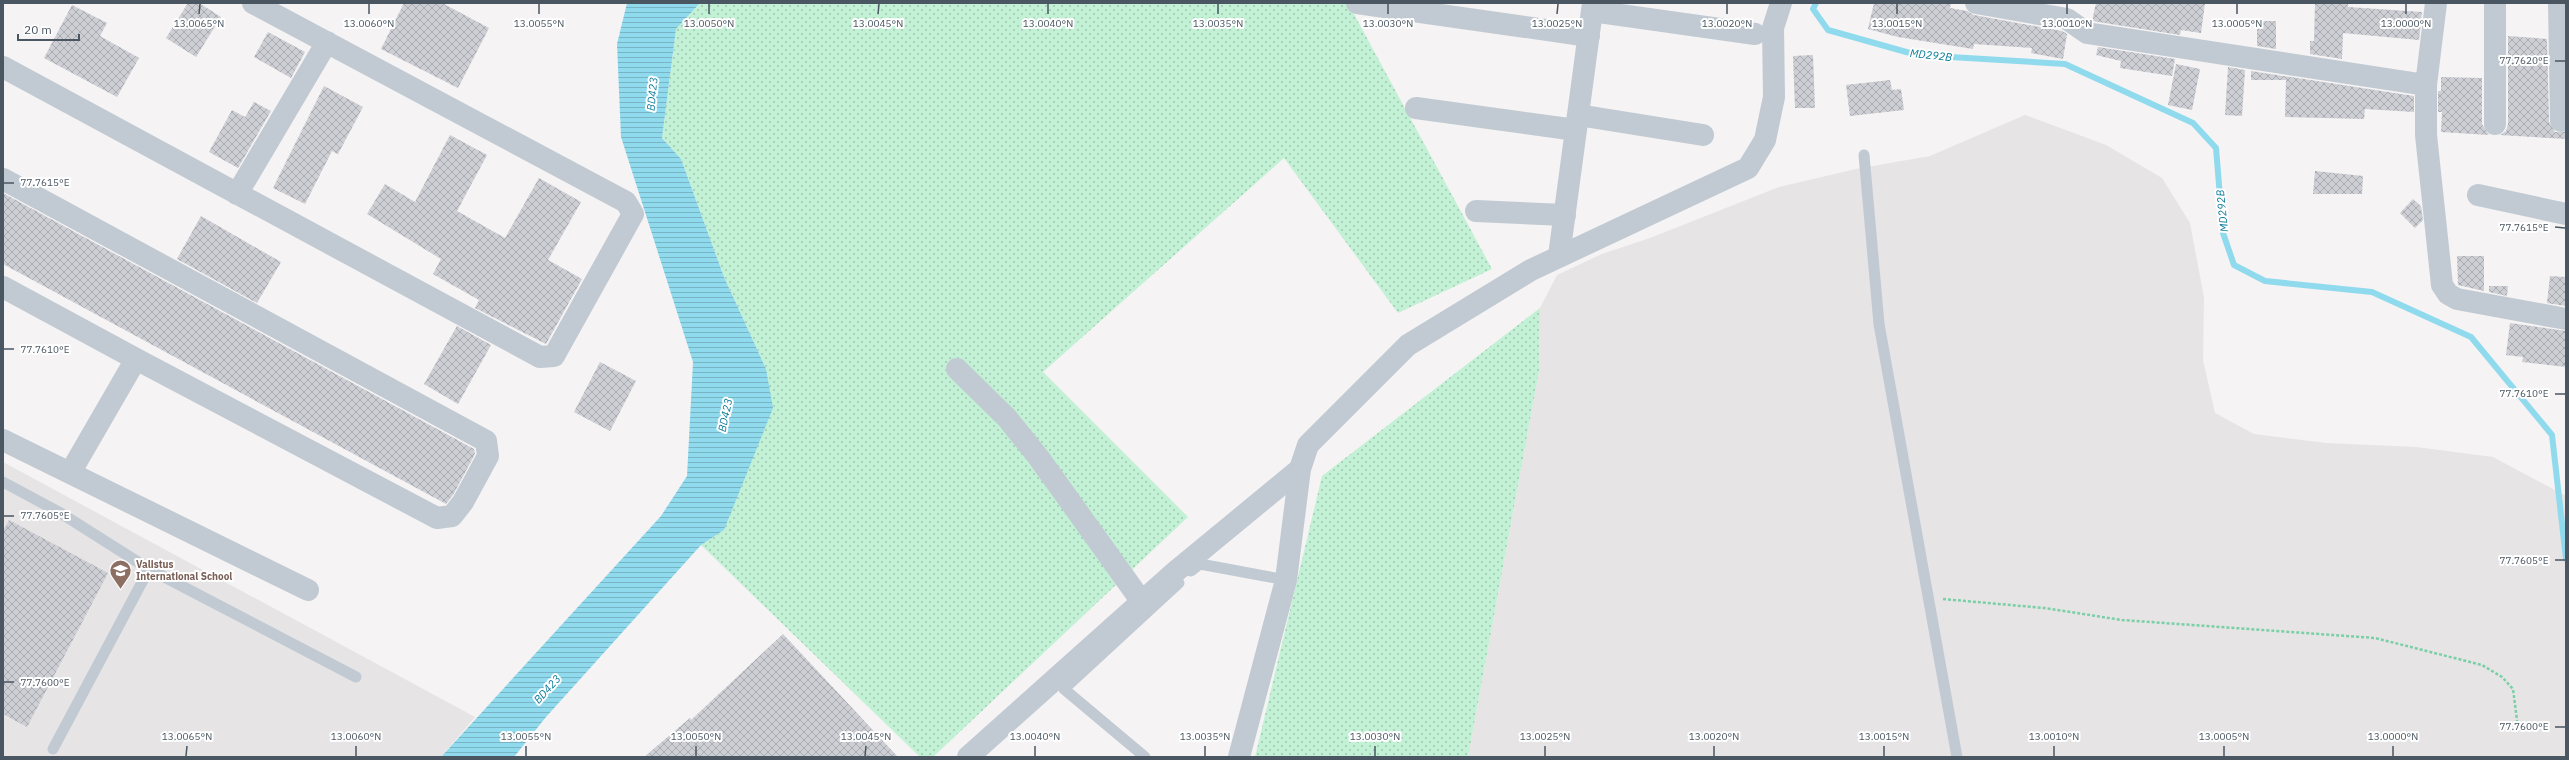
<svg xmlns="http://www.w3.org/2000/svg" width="2569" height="760" font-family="'IBM Plex Sans',sans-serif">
<defs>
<pattern id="grass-dots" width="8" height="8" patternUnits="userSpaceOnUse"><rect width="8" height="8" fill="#c3f1d5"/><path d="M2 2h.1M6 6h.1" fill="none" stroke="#a0c6b0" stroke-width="1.8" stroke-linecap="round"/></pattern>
<pattern id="water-rules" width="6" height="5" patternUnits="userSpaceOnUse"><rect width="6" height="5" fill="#90daee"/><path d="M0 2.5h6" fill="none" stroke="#78b4c4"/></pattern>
<pattern id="building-cross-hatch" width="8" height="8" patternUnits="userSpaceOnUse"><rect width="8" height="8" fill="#cdcfd5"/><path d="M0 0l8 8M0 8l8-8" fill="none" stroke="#a8abb0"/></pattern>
</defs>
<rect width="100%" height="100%" fill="#f5f3f3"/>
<path fill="#e6e4e5" d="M2025,115L2106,145L2162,178L2190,223L2204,298L2203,360L2215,413L2254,434L2326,443L2416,447L2493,457L2566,496V757H1468L1539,371L1540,308L1557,275L1602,254L1650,238L1779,187L1856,169L1930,156Z
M3,462L475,717L441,757H3Z"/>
<path fill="url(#grass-dots)" d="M700,3H1348L1492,269L1398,313L1284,158L1043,372L1188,517L933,757H920L701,545L724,530L766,369L724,277L681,159L662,138L676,29Z
M1540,308L1539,371L1468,757H1255L1322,476Z"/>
<path fill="url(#water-rules)" d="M627,3H700L676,29L662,138L681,159L724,277L766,369L773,408L724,530L701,545L546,717L514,757H441L661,516L687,476L693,362L621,137L617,44Z"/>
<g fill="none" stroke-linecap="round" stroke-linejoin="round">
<path stroke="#90daee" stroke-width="6" d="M1816,3L1813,9L1828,30L1917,55L2065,64L2193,123L2216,148L2223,233L2234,265L2265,281L2372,292L2471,337L2552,435L2566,559"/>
</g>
<path fill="url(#building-cross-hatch)" d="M188,3H199L221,17L196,57L166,38Z
M404,3H442L489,28L458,88L381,49Z
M1874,3H1951L1950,8L1967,11L1974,15L2062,31L2067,34L2063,59L2031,53L2032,48L1974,44L1973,49L1898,37L1868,29Z
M2096,3H2205L2201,33L2181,30L2180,35L2092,21Z
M2315,3H2348V7L2422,12L2419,40L2343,33L2342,59L2310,54V41H2314Z
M72,5L107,23L100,36L139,58L117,97L44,58Z
M2257,21H2276V49L2257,46Z
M268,32L305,52L291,78L254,57Z
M2508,36L2547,39L2549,122L2555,132H2566V139L2500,135L2506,131L2508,124Z
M2098,47L2175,59L2172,76L2120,68L2121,61L2096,55Z
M1813,55L1815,108H1795L1793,56Z
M2176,64L2200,69L2192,110L2168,105Z
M2228,67L2245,70L2242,116L2225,115Z
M2251,71L2414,96V112L2365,109L2364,119L2285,117L2286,80H2251Z
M2441,77L2482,78V124L2489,135L2441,132L2442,112H2438V91H2441Z
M1890,80L1892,90L1901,89L1904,110L1850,116L1846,85Z
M324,86L363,107L338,154L332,151L305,204L273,188Z
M254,102L271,111L238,168L209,152L232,110L245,117Z
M450,135L487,155L457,211L505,238L539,178L581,202L548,260L582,279L546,344L475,308L479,300L433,274L441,259L367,214L385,184L415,202Z
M2315,171L2363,176L2362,194H2313Z
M3,193L474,449L475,454L453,495L446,504L3,264Z
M2413,199L2421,206L2423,220L2415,228L2400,213Z
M201,216L281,262L257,303L177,259Z
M2457,256H2484V291L2458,285Z
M2550,276L2566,277V306L2547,303Z
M2489,286H2508L2507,296L2489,292Z
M2510,323L2566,331V367L2522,362L2523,357L2506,355Z
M457,326L491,345L458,404L424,384Z
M600,362L636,381L610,431L574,412Z
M9,520L108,573L27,727L3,714V531Z
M783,634L898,757H644L690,718L691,720Z"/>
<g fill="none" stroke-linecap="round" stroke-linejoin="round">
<path stroke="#7ad0a6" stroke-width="2.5" stroke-dasharray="3 2" stroke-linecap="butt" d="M1943,599L2044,608L2122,620L2375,638L2482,665L2502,677L2513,689L2518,728"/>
<path stroke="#c1cad2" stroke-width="11" d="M1864,155L1879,324L1957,757
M3,482L59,512L149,569L53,749
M149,569L356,677
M1191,571L1200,564L1286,580
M1145,757L1064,689L1179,583"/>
<path stroke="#c1cad2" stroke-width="22" d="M1357,3L1589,36
M1976,3L2067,19L2087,33L2426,85
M2436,3L2426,85V135L2442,285L2448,294L2457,299L2566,319
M2495,3V124
M2559,3L2561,121
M1592,11L1755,34
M3,67L540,357L554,356L633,214L626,202L253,3
M1416,108L1576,130
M1578,115L1703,135
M3,179L486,441L488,456L463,502L452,516L437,518L136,359L70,473
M237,194L327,42
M2478,195L2566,214
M1476,211L1565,215
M1559,256L1593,3
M3,287L136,359
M957,369L1007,418L1039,458L1142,602
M3,440L308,590
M968,757L1175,572L1300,469L1308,445L1408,345L1531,270L1748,168L1765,140L1774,97L1773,28L1781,3
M1239,757L1286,580L1300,469"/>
</g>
<path fill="none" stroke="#4a5661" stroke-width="1.5" d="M199,14L200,4M369,14V4M539,14V4M709,14V4M878,14L879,4M1048,14V4M1218,14V4M1388,14V4M1557,14L1558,4M1727,14V4M1897,14V4M2067,14V4M2237,14V4M2406,14V4M2555,61H2565M4,183H14M2555,227L2565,228M4,349H14M2555,394H2565M4,516H14M2555,560H2565M4,682H14M2555,727H2565M186,756L187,746M356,756V746M526,756V746M696,756V746M865,756L866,746M1035,756V746M1205,756V746M1375,756V746M1545,756V746M1714,756V746M1884,756V746M2054,756V746M2224,756V746M2393,756V746"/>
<defs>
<symbol id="school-pin" viewBox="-11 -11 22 30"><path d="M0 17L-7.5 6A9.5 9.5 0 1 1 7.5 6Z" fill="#8d6e63" stroke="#fff"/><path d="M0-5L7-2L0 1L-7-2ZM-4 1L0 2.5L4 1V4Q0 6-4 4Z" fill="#fff"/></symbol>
</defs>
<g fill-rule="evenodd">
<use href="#school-pin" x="108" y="558" width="25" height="34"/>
</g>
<g text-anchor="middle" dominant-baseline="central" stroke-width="4" stroke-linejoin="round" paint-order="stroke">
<g font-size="10" font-weight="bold" fill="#785e54" stroke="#fff" text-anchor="start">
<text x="136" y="564">Valistus<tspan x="136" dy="12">International School</tspan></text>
</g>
<g font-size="11" font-style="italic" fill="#0c7c9b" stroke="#fff">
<text transform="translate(1931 55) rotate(6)">MD292B</text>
<text transform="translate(652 94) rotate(-85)">BD423</text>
<text transform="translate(2222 211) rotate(-96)">MD292B</text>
<text transform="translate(725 415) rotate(-78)">BD423</text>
<text transform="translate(547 689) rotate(-48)">BD423</text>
</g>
</g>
<g font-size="10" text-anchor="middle" fill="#4a5661" stroke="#fff" stroke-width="4" stroke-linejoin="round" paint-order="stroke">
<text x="199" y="27">13.0065°N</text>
<text x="369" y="27">13.0060°N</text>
<text x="539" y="27">13.0055°N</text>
<text x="709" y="27">13.0050°N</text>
<text x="878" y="27">13.0045°N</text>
<text x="1048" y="27">13.0040°N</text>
<text x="1218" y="27">13.0035°N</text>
<text x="1388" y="27">13.0030°N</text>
<text x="1557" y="27">13.0025°N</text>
<text x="1727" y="27">13.0020°N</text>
<text x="1897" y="27">13.0015°N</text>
<text x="2067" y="27">13.0010°N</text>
<text x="2237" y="27">13.0005°N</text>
<text x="2406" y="27">13.0000°N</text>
<text x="2524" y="64">77.7620°E</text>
<text x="45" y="186">77.7615°E</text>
<text x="2524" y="231">77.7615°E</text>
<text x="45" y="353">77.7610°E</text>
<text x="2524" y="397">77.7610°E</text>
<text x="45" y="519">77.7605°E</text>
<text x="2524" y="564">77.7605°E</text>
<text x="45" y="686">77.7600°E</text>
<text x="2524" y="730">77.7600°E</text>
<text x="187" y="740">13.0065°N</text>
<text x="356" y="740">13.0060°N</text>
<text x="526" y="740">13.0055°N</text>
<text x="696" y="740">13.0050°N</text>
<text x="866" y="740">13.0045°N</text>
<text x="1035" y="740">13.0040°N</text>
<text x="1205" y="740">13.0035°N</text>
<text x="1375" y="740">13.0030°N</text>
<text x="1545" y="740">13.0025°N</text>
<text x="1714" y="740">13.0020°N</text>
<text x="1884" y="740">13.0015°N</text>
<text x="2054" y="740">13.0010°N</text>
<text x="2224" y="740">13.0005°N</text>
<text x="2393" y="740">13.0000°N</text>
</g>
<rect width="2569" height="760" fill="none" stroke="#4a5661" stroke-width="8"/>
<path d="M18 34v6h61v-6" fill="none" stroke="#4a5661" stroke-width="2"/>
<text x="24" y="34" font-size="12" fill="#4a5661" stroke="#ffffff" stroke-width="3" paint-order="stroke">20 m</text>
</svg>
